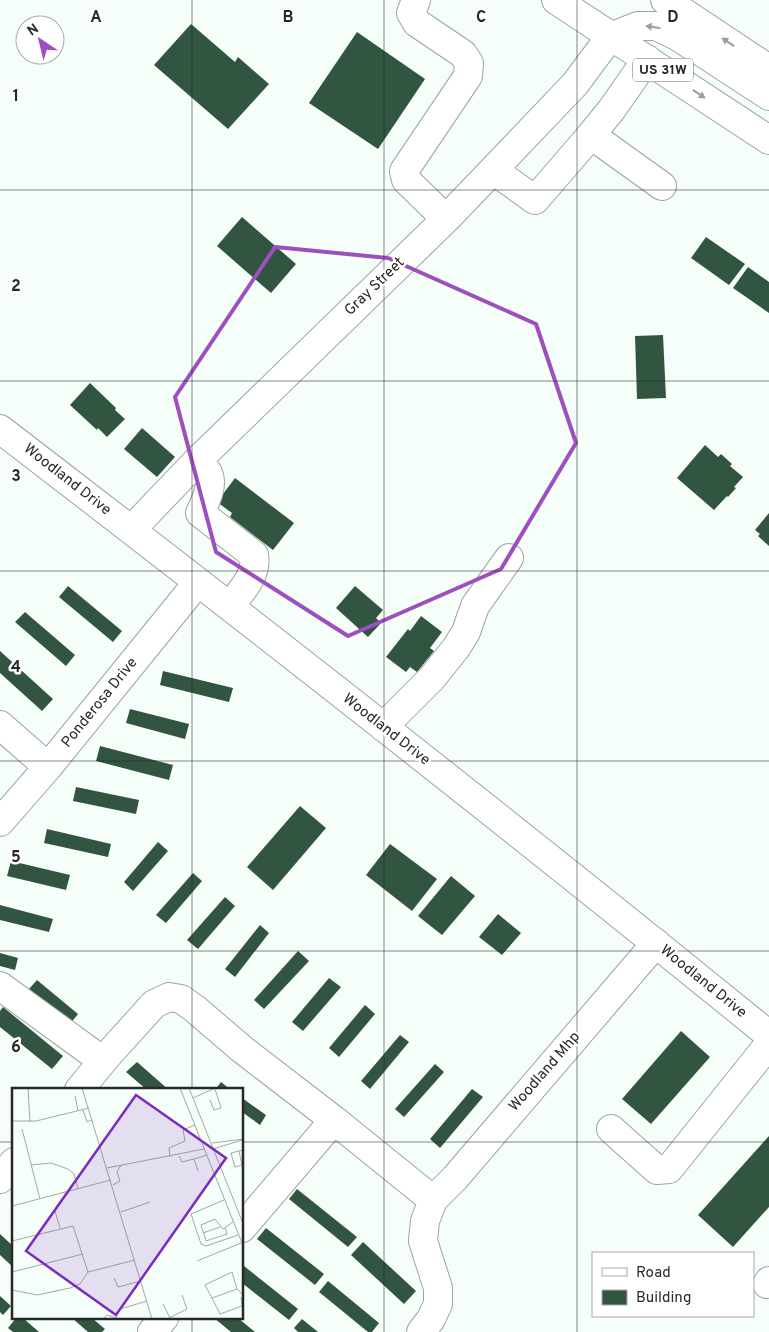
<svg xmlns="http://www.w3.org/2000/svg" width="769" height="1332" font-family="Overpass,sans-serif">
<rect width="100%" height="100%" fill="#f6fef9"/>
<path fill="#315541" d="M191,24L235,62L238,57L269,84L228,129L154,65Z
M357,32L425,79L378,149L309,103Z
M242,217L296,264L271,293L217,246Z
M706,237L745,264L729,285L691,258Z
M748,267L769,282V313L733,288Z
M663,335L666,398L637,399L635,336Z
M90,383L116,408L115,410L125,419L107,437L98,428L97,430L70,405Z
M142,428L175,457L157,477L124,449Z
M705,445L718,457L721,454L732,464L730,466L743,477L734,487L736,488L728,497L727,496L714,510L677,478Z
M235,478L294,523L273,550L230,517L232,513L217,502Z
M769,513V546L758,536L760,534L755,530Z
M68,586L122,631L113,642L59,597Z
M355,586L383,610L376,618L381,623L368,637L336,608Z
M25,612L75,655L66,666L15,622Z
M421,616L442,632L430,648L434,651L417,672L410,667L406,672L386,657L408,629L410,631Z
M0,651L53,699L42,711L0,673Z
M163,671L233,688L229,702L160,685Z
M130,709L189,724L185,739L126,723Z
M100,746L173,765L169,780L96,761Z
M76,787L139,800L136,814L73,801Z
M300,806L326,828L273,890L247,867Z
M47,829L111,844L108,857L44,843Z
M158,842L168,851L133,891L124,882Z
M390,844L437,879L412,911L366,875Z
M11,861L70,875L66,890L7,876Z
M193,873L202,881L166,923L156,915Z
M451,876L475,896L442,935L418,916Z
M225,897L235,906L198,949L187,940Z
M0,905L53,919L49,932L0,920Z
M498,914L521,933L502,955L479,937Z
M260,925L269,933L235,977L225,969Z
M298,951L309,961L264,1009L254,1000Z
M0,953L18,958L15,970L0,966Z
M329,978L341,987L303,1031L292,1022Z
M37,980L78,1014L70,1024L29,989Z
M365,1005L375,1014L339,1057L329,1048Z
M3,1007L63,1056L52,1069L0,1027V1011Z
M681,1031L710,1057L651,1124L622,1099Z
M400,1035L409,1042L370,1089L361,1081Z
M137,1062L169,1090H147L126,1072Z
M435,1064L444,1072L404,1117L395,1109Z
M221,1082L231,1090H215Z
M472,1089L483,1097L440,1148L430,1139Z
M242,1098L266,1115L260,1125L242,1112Z
M769,1136V1207L733,1247L698,1215Z
M297,1189L357,1237L348,1247L289,1199Z
M266,1228L324,1274L315,1285L257,1239Z
M0,1234L14,1247V1268L0,1255Z
M363,1242L416,1291L404,1304L351,1255Z
M244,1266L298,1309L289,1320L242,1283V1268Z
M328,1281L379,1323L372,1332H368L319,1292Z
M0,1296L11,1306L3,1315L0,1312Z
M16,1318H23L39,1332H13L8,1328Z
M72,1318H92L105,1329L102,1332H88Z
M214,1318H238L255,1332H231Z
M302,1319L318,1332H298L294,1328Z"/>
<g fill="none" stroke-linecap="round" stroke-linejoin="round">
<defs>
<path id="minor" d="M416,0L411,13L417,23L463,54L469,63L468,76L404,171L406,180L446,219
M647,59L612,109L591,135L662,186
M493,170L535,200L591,135
M0,429C259,628 516,829 769,1035
M196,462C200,465 206,469 208,473C214,486 205,502 200,513L254,555C258,575 241,591 230,606
M131,530L196,462L446,219L493,170L575,84L610,37
M0,725L48,767
M383,727L432,678L456,648L466,632L475,606L509,558
M0,822L48,767L198,582
M0,986L103,1061
M79,1090L107,1056L154,1004L169,997L181,999L194,1008L243,1050L334,1120L433,1200
M611,1129L657,1170L669,1169L769,1044
M0,1179L14,1162
M242,1228L334,1120
M767,1284L769,1281
M152,1332L164,1318
M421,1332L431,1319L438,1304V1288L423,1241L425,1221L433,1200L455,1178L656,943"/>
<path id="highway" d="M556,0L769,140
M665,0L769,69
M610,37L638,26H656L677,36L769,96"/>
</defs>
<use href="#minor" stroke="#9ca49f" stroke-width="30"/>
<use href="#highway" stroke="#9ca49f" stroke-width="30"/>
<use href="#minor" stroke="#fff" stroke-width="28"/>
<use href="#highway" stroke="#fff" stroke-width="28"/>
</g>
<defs><path id="oneway-solid" d="M-6-.8H1V-3.2L6.5 0L1 3.2V.8H-6Z" transform="scale(1.25)"/></defs>
<g fill="#9d9f9e">
<use href="#oneway-solid" transform="translate(653 27) rotate(-171)"/>
<use href="#oneway-solid" transform="translate(728 42) rotate(-146)"/>
<use href="#oneway-solid" transform="translate(699 94) rotate(34)"/>
</g>
<path fill="none" stroke="#9e4fbf" stroke-width="4" stroke-linejoin="round" d="M275,247L388,258L536,324L576,443L501,569L348,636L216,552L175,397Z"/>
<path fill="none" stroke="#262927" stroke-width="1" stroke-opacity="0.55" d="M192,0V1090M384,0V1332M577,0V1332M0,190H769M0,381H769M0,571H769M0,761H769M0,951H769M0,1142H14M242,1142H769M192,1318V1332"/>
<g text-anchor="middle" dominant-baseline="central" stroke-width="5" stroke-linejoin="round" paint-order="stroke">
<rect fill="#fff" stroke="#676968" stroke-width="1" x="633" y="58.5" width="60" height="23" rx="4"/>
<g font-size="14" font-weight="bold" fill="#262927">
<text x="663" y="70">US 31W</text>
</g>
<g font-size="15" fill="#262927" stroke="#fff">
<text transform="translate(375 287) rotate(-44)">Gray Street</text>
<text transform="translate(67 480) rotate(38)">Woodland Drive</text>
<text transform="translate(100 703) rotate(-51)">Ponderosa Drive</text>
<text transform="translate(386 730) rotate(38)">Woodland Drive</text>
<text transform="translate(703 982) rotate(39)">Woodland Drive</text>
<text transform="translate(545 1072) rotate(-49)">Woodland Mhp</text>
</g>
</g>
<g transform="translate(12 1088)">
<rect width="231" height="231" fill="#f6fef9"/>
<path fill="none" stroke="#a3a9a5" stroke-width="1" d="M16,0L18,34M70,0L140,231M168,0L232,160M177,0L232,138M63,8L66,23M181,10L203,0M198,12L202,22L209,20L203,1M71,22L75,34L80,32M0,33H24L77,20M10,41L28,111M200,55L232,51M201,61L230,52M227,63L230,77L223,79L219,65L227,63L232,62M167,68L170,74L182,71M158,69L157,60L173,53L171,42L183,37M19,77L39,75L56,81L62,86L66,101M95,80L192,61M186,83L182,71L195,67M101,97L108,93L105,84L109,77M212,112L179,126L189,156L194,158L226,147M0,118L99,92M43,123L48,140M109,124L138,114M213,140L215,146L194,153L189,137L203,131L211,141L221,134M191,145L208,139M0,153L61,138L76,184M185,173L229,155M0,184L71,166M102,190L106,199L129,193M225,201L200,210L193,197L220,184L225,201L232,208M0,202L25,207L58,200L68,196L76,184L123,172M200,210L208,226L230,218L229,209M151,216L158,230M108,221L135,213M91,231L95,227L108,231M155,231L175,221L170,207"/>
<path fill="#7b2cbf" fill-opacity="0.15" stroke="#7b2cbf" stroke-width="2.5" d="M124,7L214,70L104,227L14,163Z"/>
<rect width="231" height="231" fill="none" stroke="#262927" stroke-width="2.5"/>
</g>
<g font-size="16" text-anchor="middle" font-weight="bold" fill="#262927" stroke="#fff" stroke-width="5" stroke-linejoin="round" paint-order="stroke">
<text x="96" y="22">A</text>
<text x="288" y="22">B</text>
<text x="481" y="22">C</text>
<text x="673" y="22">D</text>
<text x="16" y="101">1</text>
<text x="16" y="291">2</text>
<text x="16" y="481">3</text>
<text x="16" y="672">4</text>
<text x="16" y="862">5</text>
<text x="16" y="1052">6</text>
</g>
<rect x="592" y="1252" width="162" height="65" fill="#ffffff" stroke="#a8a9a9"/>
<rect x="602" y="1268" width="25" height="8" fill="#ffffff" stroke="#a8a9a9"/>
<text x="636" y="1277" font-size="15" fill="#262927">Road</text>
<rect x="602" y="1290" width="25" height="15" fill="#315541" stroke="#a8a9a9"/>
<text x="636" y="1302" font-size="15" fill="#262927">Building</text>
<g transform="translate(40 40) rotate(325)"><circle r="24" fill="#ffffff" stroke="#a8a9a9"/>
<path d="M0-4L9 19L0 12L-9 19Z" fill="#9e4fbf"/>
<text y="-8" font-size="14" font-weight="bold" text-anchor="middle" fill="#262927">N</text>
</g>
</svg>
